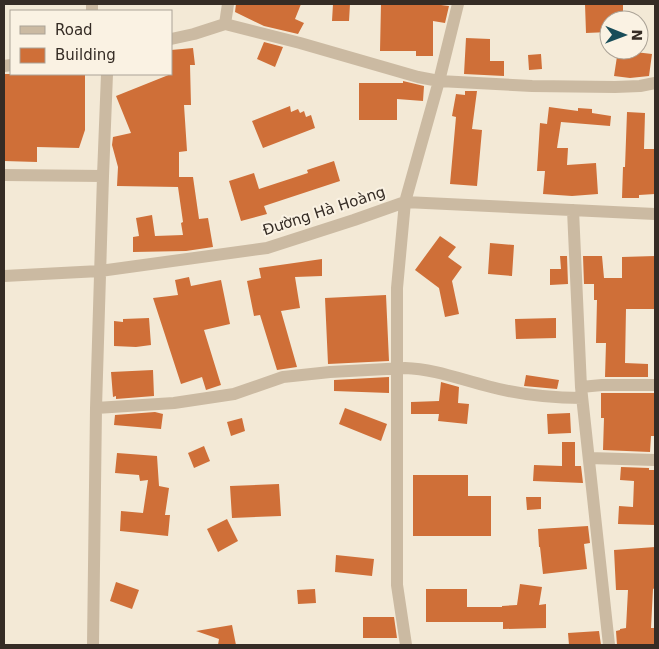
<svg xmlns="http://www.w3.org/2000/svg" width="659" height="649" font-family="'DejaVu Sans',sans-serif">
<rect width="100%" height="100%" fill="#f3e9d6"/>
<path fill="#cf6f38" d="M236,4H301L295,19L304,23L298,34L264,26L235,12Z
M333,4H350L349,21H332Z
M381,4H433L449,6L445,23L433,21V56H416V51H380Z
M585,4H623V20H609V32L586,33Z
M466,38L490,39V61H504V76L464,74Z
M264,42L283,47L275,67L257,59Z
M193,48L195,65H190L191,105H184L187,151L179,152V177H193L199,219L208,218L213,247L186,251L133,252V237L139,236L136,218L152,215L155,236L183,235L181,223L183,222L178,187L117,186L118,167L112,145L113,137L131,133L116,96L171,74V50Z
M618,50L652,54L649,76L630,78L614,76Z
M541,54L542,69L529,70L528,55Z
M4,74H85V130L79,148L37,147V162L4,161Z
M403,81L424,86L423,101L397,99V120H359V83H403Z
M465,91H477L472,129L482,130L477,186L450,184L456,117L452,116L456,94L465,95Z
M290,106L291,112L298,109L300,113L304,111L306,117L311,115L315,128L263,148L252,121Z
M549,107L578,111V108L592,109V113L611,116L610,126L561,122L557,148H568L567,165L596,163L598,194L572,196L543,194L545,171H537L540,123L547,124Z
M627,112L645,113L644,149H655V194L639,195V198H622L623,167H625Z
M334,161L340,181L264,206L267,214L241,221L229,181L254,173L259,189L308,173L307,170Z
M440,236L456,247L448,257L462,267L452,281L459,314L445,317L439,288L415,270Z
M490,243L514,245L512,276L488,274Z
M560,256H567L568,284L550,285V269H561Z
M583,256H602L604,278H622V257L655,256V309H626L625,363L648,364V377H605L606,343H596L597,300H594V284H584Z
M322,259V276L295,277L300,308L281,311L297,367L277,370L260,315L254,316L247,281L261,278L259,268Z
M189,277L191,286L221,280L230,324L204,330L221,385L206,390L202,377L181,384L153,298L178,295L175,280Z
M386,295L389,361L328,364L325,298Z
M149,318L151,345L136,347L114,346V321L123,322V319Z
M556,318V338L516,339L515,319Z
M153,370L154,396L116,399V396L113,397L111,372Z
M526,375L559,380L557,389L524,386Z
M389,377V393L334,391V380Z
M441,382L459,387L458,403L469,404L467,424L438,421L439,414H411V402L439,401Z
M601,393H655V436H651L650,452L603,450L604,418H601Z
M345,408L387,424L381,441L339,424Z
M155,412L163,414L161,429L114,425L115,415Z
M570,413L571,433L548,434L547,414Z
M242,418L245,431L231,436L227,422Z
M562,442H575V466H581L583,483L533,481L534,465L562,466Z
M204,446L210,461L194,468L188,453Z
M117,453L157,456L159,486L169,488L165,515H170L168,536L120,531L121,511L143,513L148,480L140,481L139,475L115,473Z
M621,467L649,468V470H655V525L618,524L619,506L633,507L634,481L620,480Z
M413,475H468V496H491V536H413Z
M279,484L281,516L232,518L230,486Z
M526,497H541V509L527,510Z
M227,519L238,541L218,552L207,529Z
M588,526L590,543L584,544L587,569L543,574L540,547H539L538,529Z
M655,547V588L653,589L651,628H655V644L617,645L616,631L620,630V629L626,628L628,590H616L614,550Z
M336,555L374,559L372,576L335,572Z
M116,582L139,590L132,609L110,601Z
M520,584L542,587L539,605L546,604V628L503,629V622H426V589H467V607H502V606L517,605Z
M315,589L316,603L298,604L297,590Z
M363,617H394L397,638H363Z
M232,625L236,645H218L219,639L196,631Z
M599,631L601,645H569L568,633Z"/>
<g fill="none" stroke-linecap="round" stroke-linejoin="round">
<path stroke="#cbbaa2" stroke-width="12" d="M92,4V11
M225,24L300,43L418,77L439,81L532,86L615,87L640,86L655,83
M171,39L194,34L225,24L228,4
M4,66L11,65
M4,175L103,176
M573,210L581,387L609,645
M4,276L100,271L267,248L354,220L405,202L655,214
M581,387L602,385H655
M96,408L174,403L234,394L283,377L330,372L405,368C435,369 462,380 491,387C521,395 551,398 582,398
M589,458L655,460
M93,645L96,408L103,176L107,74
M406,645L397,585V288L405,202L439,81L458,4"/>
</g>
<g text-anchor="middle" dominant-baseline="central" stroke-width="4" stroke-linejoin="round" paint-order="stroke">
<g font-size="15" fill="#352c25" stroke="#faf2e3">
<text transform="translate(324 211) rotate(-18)">Đường Hà Hoàng</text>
</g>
</g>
<rect width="659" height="649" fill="none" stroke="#352c25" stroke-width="10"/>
<rect x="10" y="10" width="162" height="65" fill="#faf2e3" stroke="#aba397"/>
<rect x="20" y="26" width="25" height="8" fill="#cbbaa2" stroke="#aba397"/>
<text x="55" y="35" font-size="15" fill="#352c25">Road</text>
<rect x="20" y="48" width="25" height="15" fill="#cf6f38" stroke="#aba397"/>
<text x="55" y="60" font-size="15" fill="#352c25">Building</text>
<g transform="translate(624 35) rotate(91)"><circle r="24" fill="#faf2e3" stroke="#aba397"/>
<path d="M0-4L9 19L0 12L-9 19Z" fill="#184d59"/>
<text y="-8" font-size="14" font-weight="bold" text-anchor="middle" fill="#352c25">N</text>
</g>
</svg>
